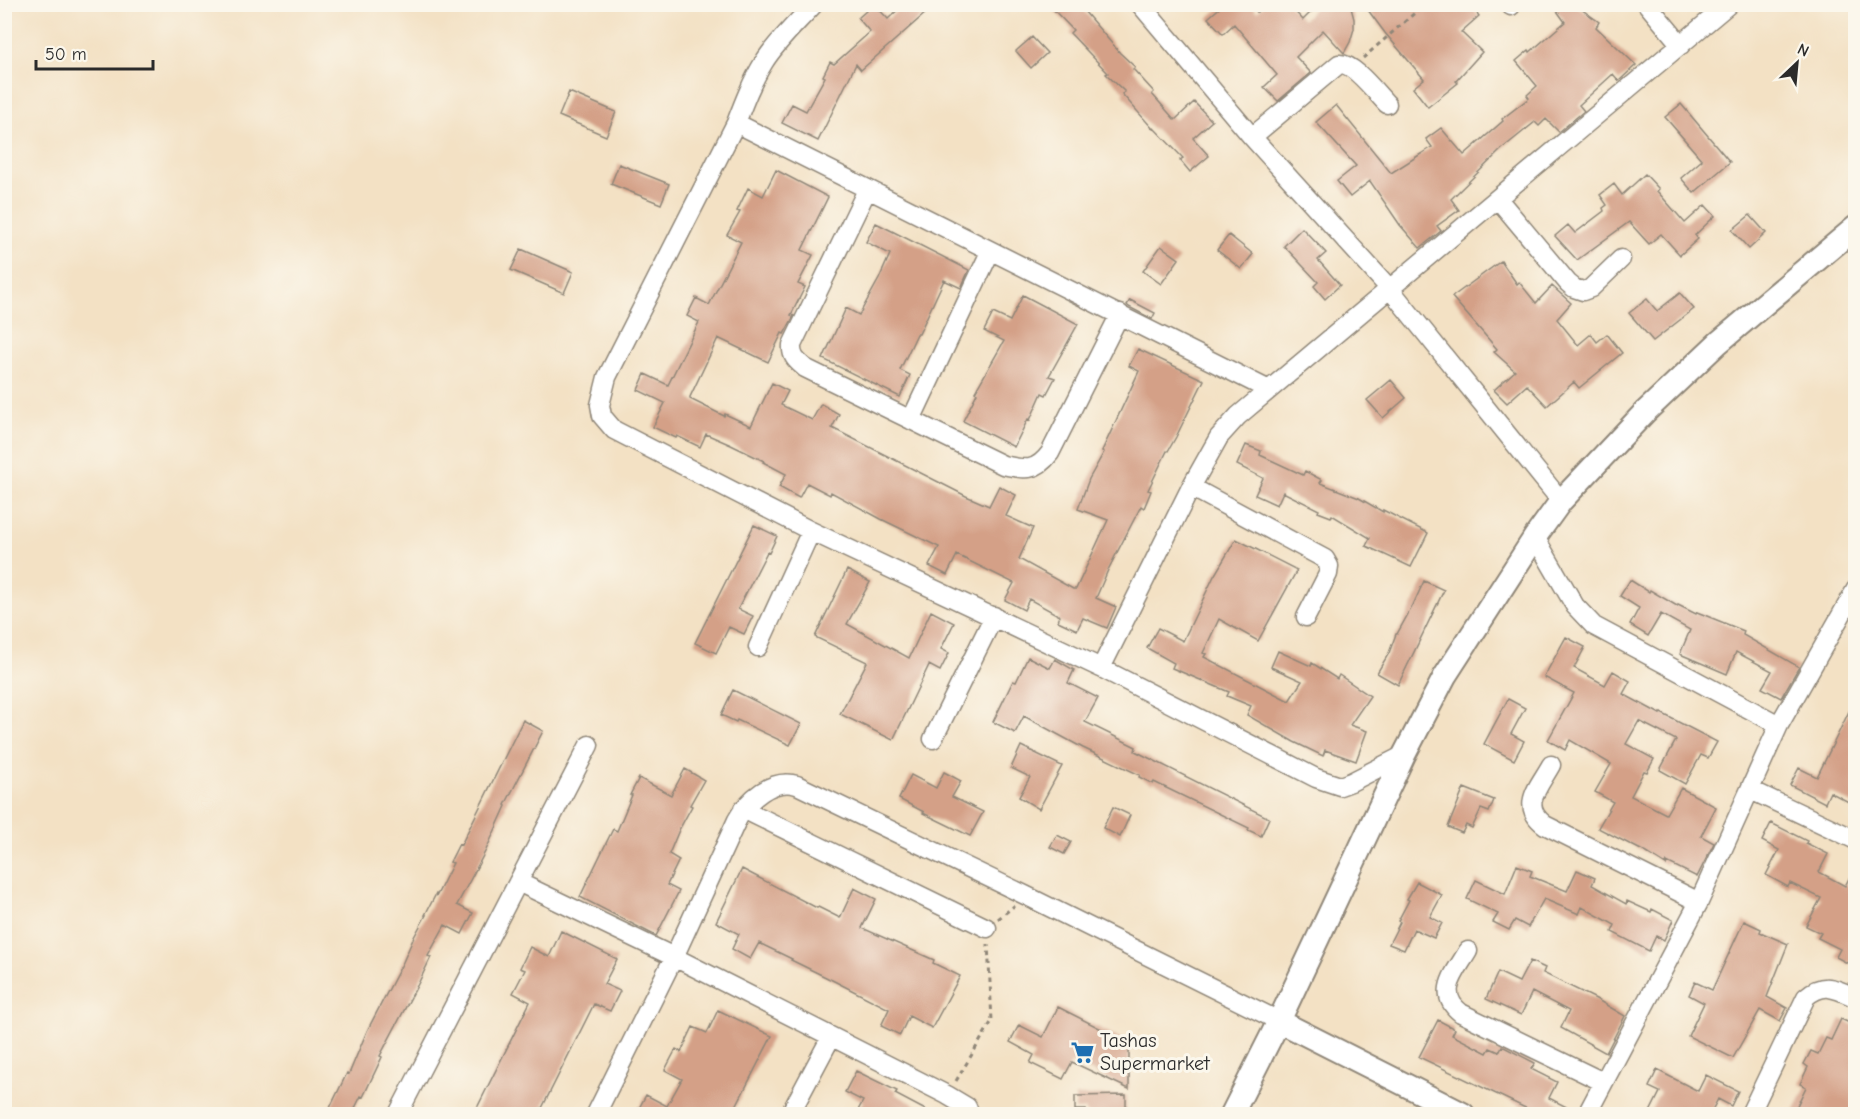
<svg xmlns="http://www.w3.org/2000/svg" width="1860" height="1119" font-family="'Comic Neue',sans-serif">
<rect width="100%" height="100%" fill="#fbf7ec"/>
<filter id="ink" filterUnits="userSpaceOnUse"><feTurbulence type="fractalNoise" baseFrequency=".0167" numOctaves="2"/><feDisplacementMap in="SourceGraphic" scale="12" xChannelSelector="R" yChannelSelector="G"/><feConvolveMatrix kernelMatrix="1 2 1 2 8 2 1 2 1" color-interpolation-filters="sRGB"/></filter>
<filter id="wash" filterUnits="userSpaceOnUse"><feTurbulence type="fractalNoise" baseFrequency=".008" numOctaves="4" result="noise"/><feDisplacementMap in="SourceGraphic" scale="24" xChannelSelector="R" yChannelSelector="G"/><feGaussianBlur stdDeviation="1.35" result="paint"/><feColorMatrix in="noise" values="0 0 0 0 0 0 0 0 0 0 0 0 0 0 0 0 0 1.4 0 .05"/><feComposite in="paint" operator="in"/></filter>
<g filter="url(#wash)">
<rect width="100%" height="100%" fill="#f3e1c4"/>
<g id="blocks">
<path fill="#d4a087" d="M874,4L888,19L904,4H936L861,70L856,64L818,141L782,123L792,104L806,111L825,77L823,76L830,62L834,64L870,32L858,18Z
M1048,4H1078L1120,53L1135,67L1133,69L1154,92L1152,94L1175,120L1194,102L1212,121L1193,138L1209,156L1190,172L1180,160L1183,158L1154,128L1153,129L1122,94L1125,92L1106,74L1108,73L1070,33L1073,30Z
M1224,4H1251L1257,12L1265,4H1288L1303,20L1319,4H1350L1354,19V29L1350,42L1344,53L1323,30L1296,57L1311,73L1278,101L1264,87L1277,75L1234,24L1223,34L1208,18Z
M1375,4H1470L1479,16L1461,32L1482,52L1456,81L1458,83L1428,107L1413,88L1424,79L1385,33L1368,10Z
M1552,4H1574L1599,22L1596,27L1636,65L1619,81L1613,74L1579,105L1584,111L1559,132L1546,119L1539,126L1535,122L1504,147L1451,199L1459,210L1437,226L1441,231L1420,248L1400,225L1370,181L1350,197L1337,181L1356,166L1316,122L1336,105L1391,173L1432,147L1426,139L1441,128L1464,155L1503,121L1502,119L1529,98L1527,95L1537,86L1516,61L1529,50L1530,52L1565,22Z
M1032,37L1047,53L1031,68L1016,51Z
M569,92L616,112L606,136L559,116Z
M1681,104L1730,162L1694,193L1681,178L1702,160L1665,117Z
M619,164L669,184L661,204L611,184Z
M776,170L828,197L802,250L813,255L798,284L805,287L791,315L794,316L784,334L782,333L768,362L718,338L690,397V399L724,416L725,414L751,426L772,383L788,391L781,405L812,420L821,404L839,414L832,428L966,496L989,506L999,486L1016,495L1006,516L1033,528L1019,559L1073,589H1076L1108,520L1078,509L1089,479L1104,452L1102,451L1139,371L1129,366L1138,349L1204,380L1176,437L1168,451H1167L1148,490L1151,491L1144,508L1141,506L1108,570L1096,598L1116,607L1107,628L1083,618L1077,630L1058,621L1060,616L1029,599L1024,610L1005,600L1014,583L957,555L947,575L929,566L939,547L881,519L831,492L830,495L807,483L799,498L779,487L786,474L763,462L764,461L731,445L706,434L700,447L677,436L676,438L653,427L665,403L638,390L645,374L668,385L699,322L687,316L696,298L709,305L741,242L727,235L740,212L737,211L748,188L763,196Z
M1645,174L1659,189L1657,191L1685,223L1705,205L1715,216L1695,235L1698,239L1680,255L1661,234L1649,244L1629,222L1577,260L1555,236L1568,225L1575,233L1604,211L1603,208L1607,205L1600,195L1614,184L1622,195Z
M1750,215L1766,233L1749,249L1732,230Z
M876,223L969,270L961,288L944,280L919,334H917L900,370L910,375L900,397L823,359L846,308L859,315L879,279L890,254L866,242Z
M1302,228L1326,253L1318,260L1340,285L1325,299L1314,286L1318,282L1284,246Z
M1229,235L1253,254L1241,269L1217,250Z
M1161,246L1179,259L1161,284L1143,271Z
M521,249L573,272L564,293L511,270Z
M1501,261L1517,284L1519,282L1536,303L1552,286L1571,303L1557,319L1578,345L1591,334L1597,342L1607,334L1622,353L1579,388L1574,382L1547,406L1527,385L1507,403L1494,390L1515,371L1494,352L1497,349L1452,297Z
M1680,293L1694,309L1653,341L1629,313L1647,299L1657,311Z
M1023,295L1078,324L1049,376L1055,378L1046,395L1042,393L1030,420L1028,419L1014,447L963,421L977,393L975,392L1004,341L984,331L993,313L1010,321Z
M1130,300L1155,313L1152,319L1129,307L1127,305Z
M1391,380L1406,398L1383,418L1367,400Z
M1246,445L1261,451L1260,455L1303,475L1305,471L1322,480L1320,483L1359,498L1383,512V510L1428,533L1411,567L1366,546L1370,538L1332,515L1331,517L1318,512L1319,510L1283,492L1277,505L1255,495L1263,478L1237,465Z
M754,525L777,536L769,553L767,552L738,609L753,616L744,634L729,627L716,653L695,643Z
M1236,539L1297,570L1258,641L1219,619L1203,653L1206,654L1204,657L1289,701L1302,681L1271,667L1278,651L1311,666L1312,663L1337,679L1339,675L1370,696L1350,725L1367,731L1356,761L1325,750L1323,756L1294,742L1247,715L1251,706L1227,696L1229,692L1172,668L1174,663L1147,648L1158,628L1183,641L1214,576Z
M847,570L870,582L847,624L909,658L931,611L954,623L941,649L949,653L940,671L929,665L893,740L840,714L867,662L815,637Z
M1630,580L1649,592L1650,590L1677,606L1678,605L1696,614L1697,612L1744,631L1743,635L1799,667L1781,698L1762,688L1772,671L1736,652L1727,674L1680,654L1690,630L1661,614L1648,636L1630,625L1639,608L1620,596Z
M1424,581L1444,590L1398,685L1377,673L1389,653L1396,634H1397L1413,605Z
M1566,637L1585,647L1574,668L1605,685L1613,671L1630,681L1623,694L1660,714L1661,713L1717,742L1708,758L1701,755L1685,784L1660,770L1676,740L1639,721L1626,744L1654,759L1647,772L1644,771L1631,796L1666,814L1681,788L1716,807L1701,836L1714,843L1697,877L1667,862L1666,865L1647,853L1598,828L1613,802L1595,792L1611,764L1570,740L1565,750L1548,740L1574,693L1544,677Z
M1028,657L1050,668L1055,659L1074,670L1068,683L1098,698L1085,722L1136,747L1135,751L1269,818L1261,836L1248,830L1249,828L1154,782L1153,784L1139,777L1140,775L1083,748L1024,716L1015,733L993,722L1013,681L1016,682Z
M733,690L801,724L790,745L737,720L736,722L721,715Z
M1856,697V806L1830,792L1825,803L1790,785L1799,768L1817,777Z
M1508,699L1525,708L1511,734L1524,741L1514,760L1484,744Z
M523,720L543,731L505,805L506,806L486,850L457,905L473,913L462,934L445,925L428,956L431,957L419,982L380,1056L382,1057L363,1097L361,1096L352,1114H327L347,1073L349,1074L367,1031L403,962L414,937L426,915H425L436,894L437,895L453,863L450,862L459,844L461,845Z
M1021,746L1062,766L1039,809L1019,797L1030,777L1011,768Z
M685,769L704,780L690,805L692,806L679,830L669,854L679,860L667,885L679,891L656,936L580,897L613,829L617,831L632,795H630L639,778L671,795Z
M944,772L961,781L952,797L983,812L970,836L923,813L924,812L899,799L911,775L936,788Z
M1464,788L1494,800L1489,812L1481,809L1472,828L1466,825L1462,833L1448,827Z
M1113,807L1130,815L1120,837L1103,828Z
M1771,823L1807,841L1806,843L1828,854L1819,872L1845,886L1856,865V952L1849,964L1836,957L1840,949L1818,938L1821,933L1806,926L1821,898L1790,883L1788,887L1766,875L1779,850L1762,841Z
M1057,835L1071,842L1064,854L1050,847Z
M1517,865L1532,871L1530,876L1567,891L1577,870L1595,878L1592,885L1626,904L1627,901L1651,912L1652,909L1673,920L1664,940L1656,936L1649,951L1612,932L1615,925L1582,907L1579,914L1544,899L1528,927L1515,920L1509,930L1493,922L1498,914L1467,899L1476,880L1505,894Z
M742,869L817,908L818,907L840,918L854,888L876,899L862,928L934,960L933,963L960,976L932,1028L909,1016L900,1035L881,1026L889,1009L834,981L791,960L792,959L759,943L750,959L732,949L739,934L716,922Z
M1417,882L1442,895L1430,917L1442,923L1434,938L1414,929L1404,950L1389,944L1400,922L1398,921L1409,900L1407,899Z
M1744,921L1761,929L1760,932L1788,944L1767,997L1787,1008L1780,1021L1760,1010L1733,1058L1688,1036L1704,1003L1689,995L1695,982L1712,990Z
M561,931L617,959L604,984L620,991L610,1011L594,1004L539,1114H474L530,1002L513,993L525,970L520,968L530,947L549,957Z
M1530,961L1545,968L1543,973L1596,999L1625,1016L1606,1053L1561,1028L1569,1011L1532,992L1521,1015L1486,999L1498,972L1519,982Z
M1058,1007L1129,1043V1089L1072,1062L1063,1079L1030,1063L1034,1055L1010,1042L1019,1025L1043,1037Z
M718,1010L772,1036L732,1114H636L646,1095L667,1106L682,1079L665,1070L676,1049L681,1052L693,1027L707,1033Z
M1841,1019L1856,1026V1114H1793L1806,1087L1800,1084L1808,1067L1804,1064L1811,1051L1818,1054L1826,1038L1831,1040Z
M1438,1020L1455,1029L1452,1035L1487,1053L1490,1048L1499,1052L1502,1046L1535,1063L1531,1069L1557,1082L1549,1098L1576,1112V1114H1538L1419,1057Z
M1657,1070L1698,1091L1706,1075L1738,1091L1731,1106L1718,1099L1710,1114H1649L1660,1092L1649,1087Z
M856,1071L897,1091L895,1094L933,1114H856L863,1101L845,1092Z
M1126,1095V1114H1086V1110H1075V1096Z"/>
</g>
</g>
<g filter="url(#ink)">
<use href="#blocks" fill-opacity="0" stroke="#8f8678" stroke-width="1.5"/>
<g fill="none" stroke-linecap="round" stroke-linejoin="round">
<defs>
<path id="minor" d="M814,4C797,23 777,41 764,62C752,81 744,102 736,123L607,377L600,405L602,416L614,430L811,531L1101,668L1316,778L1340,786L1351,782L1404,755
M1140,4L1252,137L1390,289L1561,501
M1510,4L1511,6
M1647,4L1681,45
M736,123L1269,390
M1252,137L1339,64C1353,62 1377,94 1387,104
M867,190L792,345C791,357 797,361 805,368L1003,465C1025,470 1036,472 1050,453L1120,314
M1498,199L1568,283L1574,288L1583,291L1591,288L1621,259
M911,420L990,252
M1191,487L1325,559L1329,566L1328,574L1306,617
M1535,537L1575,606L1594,626L1779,725
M758,647L811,531
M1101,668L1191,487L1219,437L1238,416L1729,4
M933,739L994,616
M1551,765C1539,787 1519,806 1545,825L1699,902
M1751,790L1856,840
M743,809L987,928
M518,882L674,957L947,1095L967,1107L970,1114
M1468,951C1456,972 1435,993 1461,1013L1603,1082
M398,1114L589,745
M596,1114L674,957L737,820C748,799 772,778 797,785L1027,896L1279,1021
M790,1114L831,1037
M1587,1114L1699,902L1779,725L1856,589
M1750,1114L1806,997C1824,981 1837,989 1856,998"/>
<path id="tertiary" d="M1279,1021L1463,1114
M1232,1114L1279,1021L1404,755L1445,676L1535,537L1561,501L1645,412L1718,343L1856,227"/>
</defs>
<use href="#minor" stroke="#8f8678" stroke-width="21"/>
<use href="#tertiary" stroke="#8f8678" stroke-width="26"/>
<path stroke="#8f8678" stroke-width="3" stroke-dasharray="4.5 4.5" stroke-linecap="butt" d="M1363,58L1425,4
M998,919L1014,906
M956,1081L992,1021L988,944"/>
<use href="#minor" stroke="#fff" stroke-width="18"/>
<use href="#tertiary" stroke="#fff" stroke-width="22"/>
</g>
</g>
<defs>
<symbol id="supermarket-bare" viewBox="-9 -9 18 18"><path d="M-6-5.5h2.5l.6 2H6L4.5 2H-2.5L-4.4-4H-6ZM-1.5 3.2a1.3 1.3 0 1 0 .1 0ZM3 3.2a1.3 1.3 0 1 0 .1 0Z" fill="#1f6fb2" stroke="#fbf7ec" stroke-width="2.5" paint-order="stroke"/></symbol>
</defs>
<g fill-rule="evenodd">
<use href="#supermarket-bare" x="1066" y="1036" width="33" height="33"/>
</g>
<g text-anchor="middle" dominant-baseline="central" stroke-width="6" stroke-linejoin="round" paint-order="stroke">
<g font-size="20" fill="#2b2b2b" stroke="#fbf7ec" text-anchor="start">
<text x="1100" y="1040">Tashas<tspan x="1100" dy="23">Supermarket</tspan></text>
</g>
</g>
<rect width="1860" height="1119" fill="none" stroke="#fbf7ec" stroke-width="24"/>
<g transform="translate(1797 63) rotate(26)" stroke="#fbf7ec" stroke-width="4.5" paint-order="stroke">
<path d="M0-4.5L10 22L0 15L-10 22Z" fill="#2b2b2b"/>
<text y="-9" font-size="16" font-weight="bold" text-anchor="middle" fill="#2b2b2b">N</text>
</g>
<path d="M36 60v9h117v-9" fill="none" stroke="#2b2b2b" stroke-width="3"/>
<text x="45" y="60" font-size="18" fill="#2b2b2b" stroke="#fbf7ec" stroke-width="4.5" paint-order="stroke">50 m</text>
</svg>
